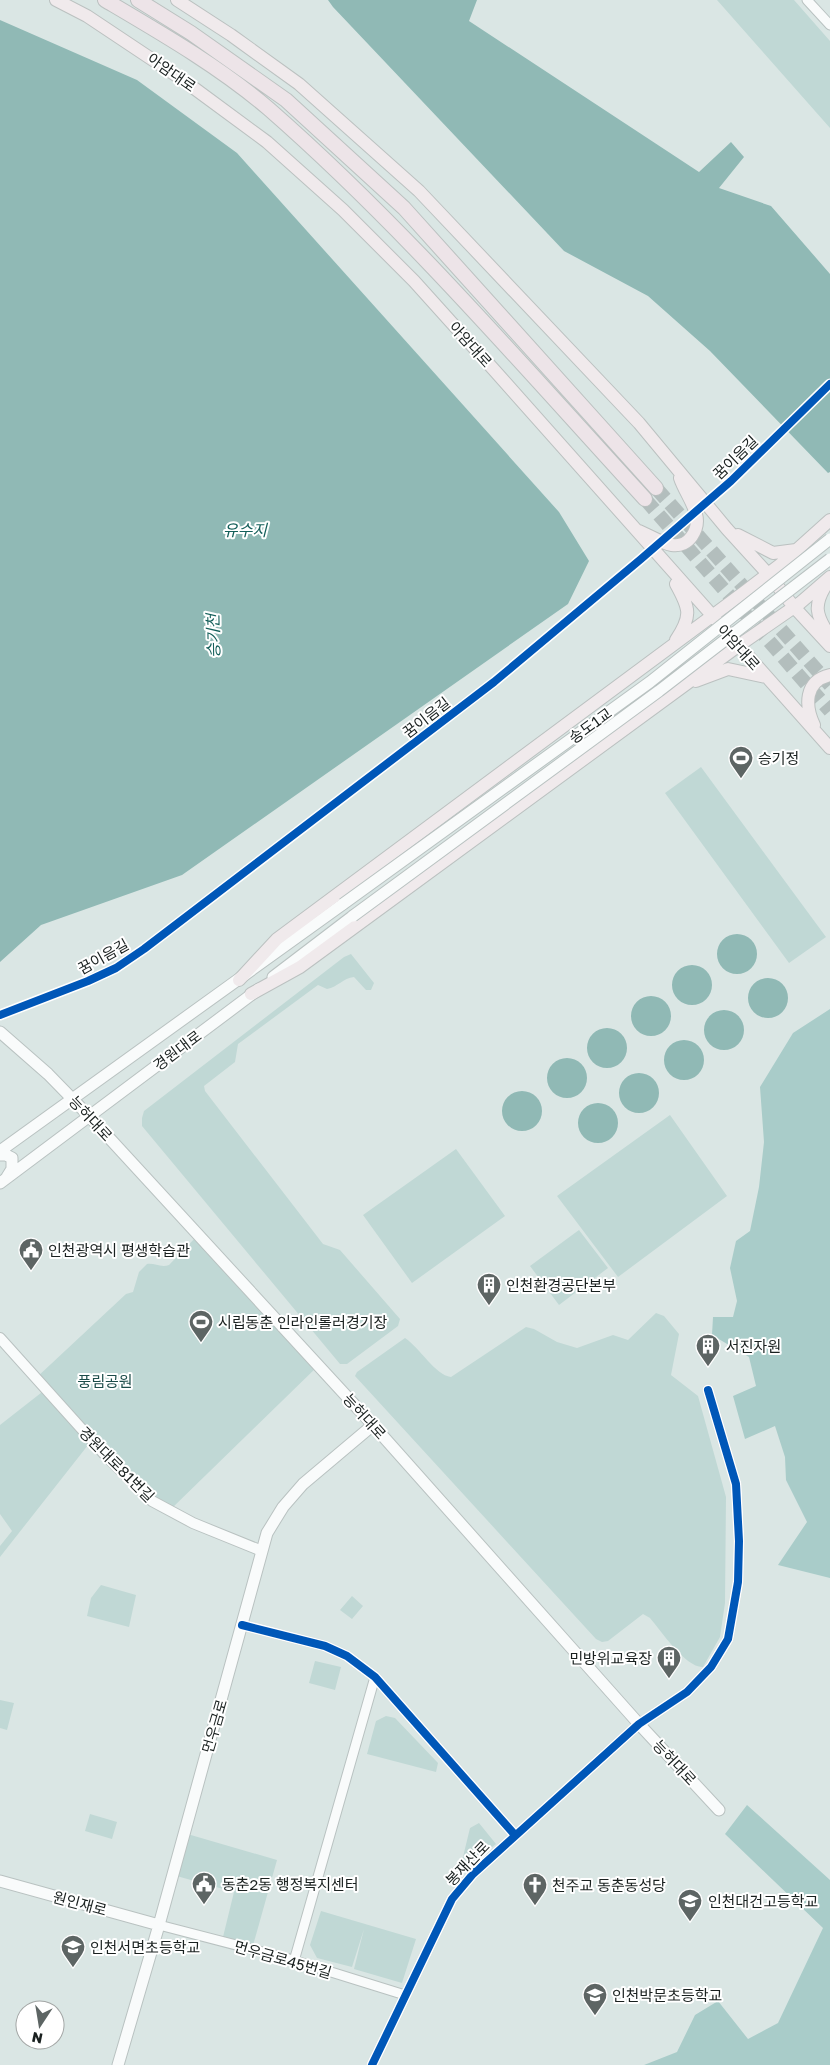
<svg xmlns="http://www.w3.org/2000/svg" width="830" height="2065" font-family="'Golos Text','Noto Sans KR',sans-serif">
<rect width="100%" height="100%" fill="#dae6e4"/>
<path fill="#c0d8d5" d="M717,0H794L830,41V128Z
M701,767L826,937L789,963L665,793Z
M351,954L374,983L371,990H366L354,977C343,978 338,987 327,989L318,985L238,1044L235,1062L204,1086L205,1091L323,1244L340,1250L400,1319L398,1326L347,1364H340L142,1126V1118L144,1111L344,957Z
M670,1115L727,1196L618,1277L557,1196Z
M456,1149L505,1216L412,1283L363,1215Z
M579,1230L608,1268L559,1305L530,1266Z
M198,1235L319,1365L169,1511L92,1440L0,1557V1546L12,1531L0,1514V1425L46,1389L36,1378L126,1294L133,1292L139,1272L147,1264C155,1263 161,1268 169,1265Z
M656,1313L664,1316L679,1334L671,1375L698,1396L726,1497L725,1603L720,1637L703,1667C686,1668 661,1631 650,1618L643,1614L608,1641L602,1642L596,1639L355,1376L357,1372L405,1338C420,1348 435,1375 451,1377L526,1327L534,1329L557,1342L577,1348L613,1335L628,1340Z
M101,1585L136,1595L129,1627L87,1616L91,1598Z
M352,1596L363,1606L352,1619L340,1610Z
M315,1661L341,1667L335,1690L309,1683Z
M0,1700L14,1703L7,1730L0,1728Z
M386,1716L395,1718L438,1763L436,1772L367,1754L376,1721Z
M90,1814L117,1822L112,1839L85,1831Z
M479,1823L496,1844L468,1866L462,1861L470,1828Z
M184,1833L277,1860L252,1949L222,1941L234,1892L173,1875Z
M321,1911L416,1939L402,1983L354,1969L364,1929L352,1967L317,1958L310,1945Z"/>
<path fill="#a9ccc9" d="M830,1009V1578L778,1565L807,1522L786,1480L785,1457L775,1426L745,1439L733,1396L756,1386L749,1357L712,1335L713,1317H733L737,1301L730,1268L736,1241L750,1231L759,1187L764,1142L760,1087L793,1033Z
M747,1805L830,1880V2065H644L677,2052L695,2015L718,2001L748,2039L778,2023L823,1928L725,1834Z"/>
<path fill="#90b9b5" d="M328,0H477L469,21L699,172L731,142L744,157L719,188L771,206L830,274V472L828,473L710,351L648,296L564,251L333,7Z
M0,20L137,80L237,153L559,512L589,561L568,604L182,875L41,925L0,962Z
M717 954a20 20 0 1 1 40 0a20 20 0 1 1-40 0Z
M672 985a20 20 0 1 1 40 0a20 20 0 1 1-40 0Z
M748 998a20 20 0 1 1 40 0a20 20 0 1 1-40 0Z
M631 1016a20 20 0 1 1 40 0a20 20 0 1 1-40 0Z
M704 1030a20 20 0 1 1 40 0a20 20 0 1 1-40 0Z
M587 1048a20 20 0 1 1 40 0a20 20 0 1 1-40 0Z
M664 1060a20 20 0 1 1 40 0a20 20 0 1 1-40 0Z
M547 1078a20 20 0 1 1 40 0a20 20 0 1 1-40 0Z
M619 1093a20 20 0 1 1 40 0a20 20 0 1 1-40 0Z
M502 1111a20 20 0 1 1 40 0a20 20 0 1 1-40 0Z
M578 1123a20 20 0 1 1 40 0a20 20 0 1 1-40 0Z"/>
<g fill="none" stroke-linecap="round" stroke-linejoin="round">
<path stroke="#b3bebd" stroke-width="14" stroke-dasharray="14 7" stroke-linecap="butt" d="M656,488L830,685
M645,499L830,711"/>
<defs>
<path id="minor" d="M807,0L830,25
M242,1625L325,1646L347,1656L375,1677L515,1835
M159,1925L286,1958L405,1995
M294,1961L375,1677
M372,2065L452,1899L473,1874L639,1724L687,1692L711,1667L728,1639L738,1582L739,1541L736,1484L708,1390"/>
<path id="tertiary" d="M0,1338L106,1456L152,1501L193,1523L262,1551"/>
<path id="secondary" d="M273,977L353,916
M0,1032L48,1074L89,1116L373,1425L639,1724L719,1810
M0,1151L343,904
M0,1155H6L12,1158V1169L7,1177
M0,1183L259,989
M0,1881L159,1925
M118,2065L159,1925L267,1533L283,1507L303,1484L373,1425"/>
<path id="primary" d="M56,0L87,16L183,80L267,142L343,210L414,281L495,371L830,748
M177,0L231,35L299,84L419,191L639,423L727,529L768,574L794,607L830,646
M639,531C649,535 661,543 672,545C689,548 700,529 696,514C693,502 684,490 680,478
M738,535L773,553L796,550
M828,582C813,604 815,615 830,636
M676,640C692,616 690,609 676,584
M696,681L728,669L766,677
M814,725C805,706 804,681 830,675
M239,980L277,939L743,593L781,564L830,520
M251,994L300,967L738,646L800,603L830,577"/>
<path id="trunk" d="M105,0C161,33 220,67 269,109C405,228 523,366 645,499
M138,0L191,33L286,100L404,208L656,488"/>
</defs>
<use href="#minor" stroke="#b9c2c1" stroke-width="11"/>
<use href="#tertiary" stroke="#b9c2c1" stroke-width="12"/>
<use href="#secondary" stroke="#b9c2c1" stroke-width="13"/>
<use href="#primary" stroke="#bbc1c0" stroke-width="14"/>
<use href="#trunk" stroke="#bbc1c0" stroke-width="16"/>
<use href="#minor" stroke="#f9fbfb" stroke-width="9"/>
<use href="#tertiary" stroke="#f9fbfb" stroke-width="10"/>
<use href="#secondary" stroke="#f9fbfb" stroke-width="11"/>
<use href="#primary" stroke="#f0eaec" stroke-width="12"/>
<use href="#trunk" stroke="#ede4e8" stroke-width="14"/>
<defs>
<path id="secondary-bridge" d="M343,904L650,682L830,539
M353,916L659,691L830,559"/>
</defs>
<use href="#secondary-bridge" stroke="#b9c2c1" stroke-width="13" stroke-linecap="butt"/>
<use href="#secondary-bridge" stroke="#f9fbfb" stroke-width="11"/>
<defs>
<path id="cycleway" d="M0,1015L88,981L116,968L144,949L494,682L641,559L731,481L830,384
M242,1625L325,1646L347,1656L375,1677L515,1835
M372,2065L452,1899L473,1874L639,1724L687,1692L711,1667L728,1639L738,1582L739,1541L736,1484L708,1390"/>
</defs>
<use href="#cycleway" stroke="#fff" stroke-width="11"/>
<use href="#cycleway" stroke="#0057b8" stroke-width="8"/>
</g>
<defs>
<symbol id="stadium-pin" viewBox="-11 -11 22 30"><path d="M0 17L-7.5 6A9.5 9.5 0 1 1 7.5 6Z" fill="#5d6564" stroke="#fff"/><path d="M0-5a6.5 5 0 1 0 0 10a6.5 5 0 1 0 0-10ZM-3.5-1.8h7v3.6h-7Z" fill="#fff"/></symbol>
<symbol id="civic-pin" viewBox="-11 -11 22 30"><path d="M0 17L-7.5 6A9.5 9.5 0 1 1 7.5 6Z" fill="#5d6564" stroke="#fff"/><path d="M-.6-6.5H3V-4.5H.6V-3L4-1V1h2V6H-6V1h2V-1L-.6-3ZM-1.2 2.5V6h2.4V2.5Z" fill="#fff"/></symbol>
<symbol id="building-pin" viewBox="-11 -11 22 30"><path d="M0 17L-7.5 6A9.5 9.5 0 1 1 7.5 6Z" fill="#5d6564" stroke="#fff"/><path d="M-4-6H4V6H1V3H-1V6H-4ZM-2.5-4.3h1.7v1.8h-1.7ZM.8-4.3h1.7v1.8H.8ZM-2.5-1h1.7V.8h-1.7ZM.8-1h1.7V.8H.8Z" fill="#fff"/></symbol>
<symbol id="church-pin" viewBox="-11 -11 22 30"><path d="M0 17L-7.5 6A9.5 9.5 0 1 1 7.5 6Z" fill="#5d6564" stroke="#fff"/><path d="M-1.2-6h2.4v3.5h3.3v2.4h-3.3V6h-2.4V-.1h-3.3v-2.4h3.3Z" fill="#fff"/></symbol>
<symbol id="school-pin" viewBox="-11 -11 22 30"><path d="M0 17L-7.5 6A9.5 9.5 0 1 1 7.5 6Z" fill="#5d6564" stroke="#fff"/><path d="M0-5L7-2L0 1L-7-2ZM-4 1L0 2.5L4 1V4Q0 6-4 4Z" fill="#fff"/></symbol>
</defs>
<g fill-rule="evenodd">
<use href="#stadium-pin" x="727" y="744" width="28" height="38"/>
<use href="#civic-pin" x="17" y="1236" width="28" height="38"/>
<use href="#building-pin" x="475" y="1271" width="28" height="38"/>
<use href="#stadium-pin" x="187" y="1308" width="28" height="38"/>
<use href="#building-pin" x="694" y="1332" width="28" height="38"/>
<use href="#building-pin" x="655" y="1644" width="28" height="38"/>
<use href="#civic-pin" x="190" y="1870" width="28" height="38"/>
<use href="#church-pin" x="521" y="1871" width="28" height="38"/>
<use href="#school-pin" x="676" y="1887" width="28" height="38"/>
<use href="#school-pin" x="59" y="1933" width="28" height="38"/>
<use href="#school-pin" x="581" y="1981" width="28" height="38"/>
</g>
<g text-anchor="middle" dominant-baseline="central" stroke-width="4" stroke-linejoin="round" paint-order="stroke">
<g font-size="15" fill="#19201f" stroke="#fff">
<text transform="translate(172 72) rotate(35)">아암대로</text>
<text transform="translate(471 344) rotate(48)">아암대로</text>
<text transform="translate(735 457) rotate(-44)">꿈이음길</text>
<text transform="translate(739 647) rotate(48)">아암대로</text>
<text transform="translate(426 717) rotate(-38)">꿈이음길</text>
<text transform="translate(590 725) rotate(-36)">송도1교</text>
<text transform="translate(103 956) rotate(-29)">꿈이음길</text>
<text transform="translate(177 1050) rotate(-37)">경원대로</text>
<text transform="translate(91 1118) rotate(47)">능허대로</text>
<text transform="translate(365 1416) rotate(48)">능허대로</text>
<text transform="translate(117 1464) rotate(45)">경원대로81번길</text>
<text transform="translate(214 1726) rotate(-74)">먼우금로</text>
<text transform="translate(675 1762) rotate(47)">능허대로</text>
<text transform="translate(467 1863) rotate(-46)">봉재산로</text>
<text transform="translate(80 1903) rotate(15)">원인재로</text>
<text transform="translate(283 1959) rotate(16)">먼우금로45번길</text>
</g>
<g font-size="15" fill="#19201f" stroke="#fff" text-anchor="start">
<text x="758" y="758">승기정</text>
<text x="48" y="1250">인천광역시 평생학습관</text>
<text x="506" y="1285">인천환경공단본부</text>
<text x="218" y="1322">시립동춘 인라인롤러경기장</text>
<text x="726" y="1346">서진자원</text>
<text x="652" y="1658" text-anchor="end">민방위교육장</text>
<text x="222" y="1884">동춘2동 행정복지센터</text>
<text x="552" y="1885">천주교 동춘동성당</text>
<text x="708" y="1901">인천대건고등학교</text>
<text x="90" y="1947">인천서면초등학교</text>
<text x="612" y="1995">인천박문초등학교</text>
</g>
<g font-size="15" fill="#1c4c49" stroke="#fff">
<text x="105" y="1381">풍림공원</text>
</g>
<g font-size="16" font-style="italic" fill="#145f5a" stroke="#fff">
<text x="245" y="530">유수지</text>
<text transform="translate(213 636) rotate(-91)">승기천</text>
</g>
</g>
<g transform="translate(40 2025) rotate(192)"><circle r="24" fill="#ffffff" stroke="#a3a6a5"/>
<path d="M0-4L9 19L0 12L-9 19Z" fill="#5d6564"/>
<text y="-8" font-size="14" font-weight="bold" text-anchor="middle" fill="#19201f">N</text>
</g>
</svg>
